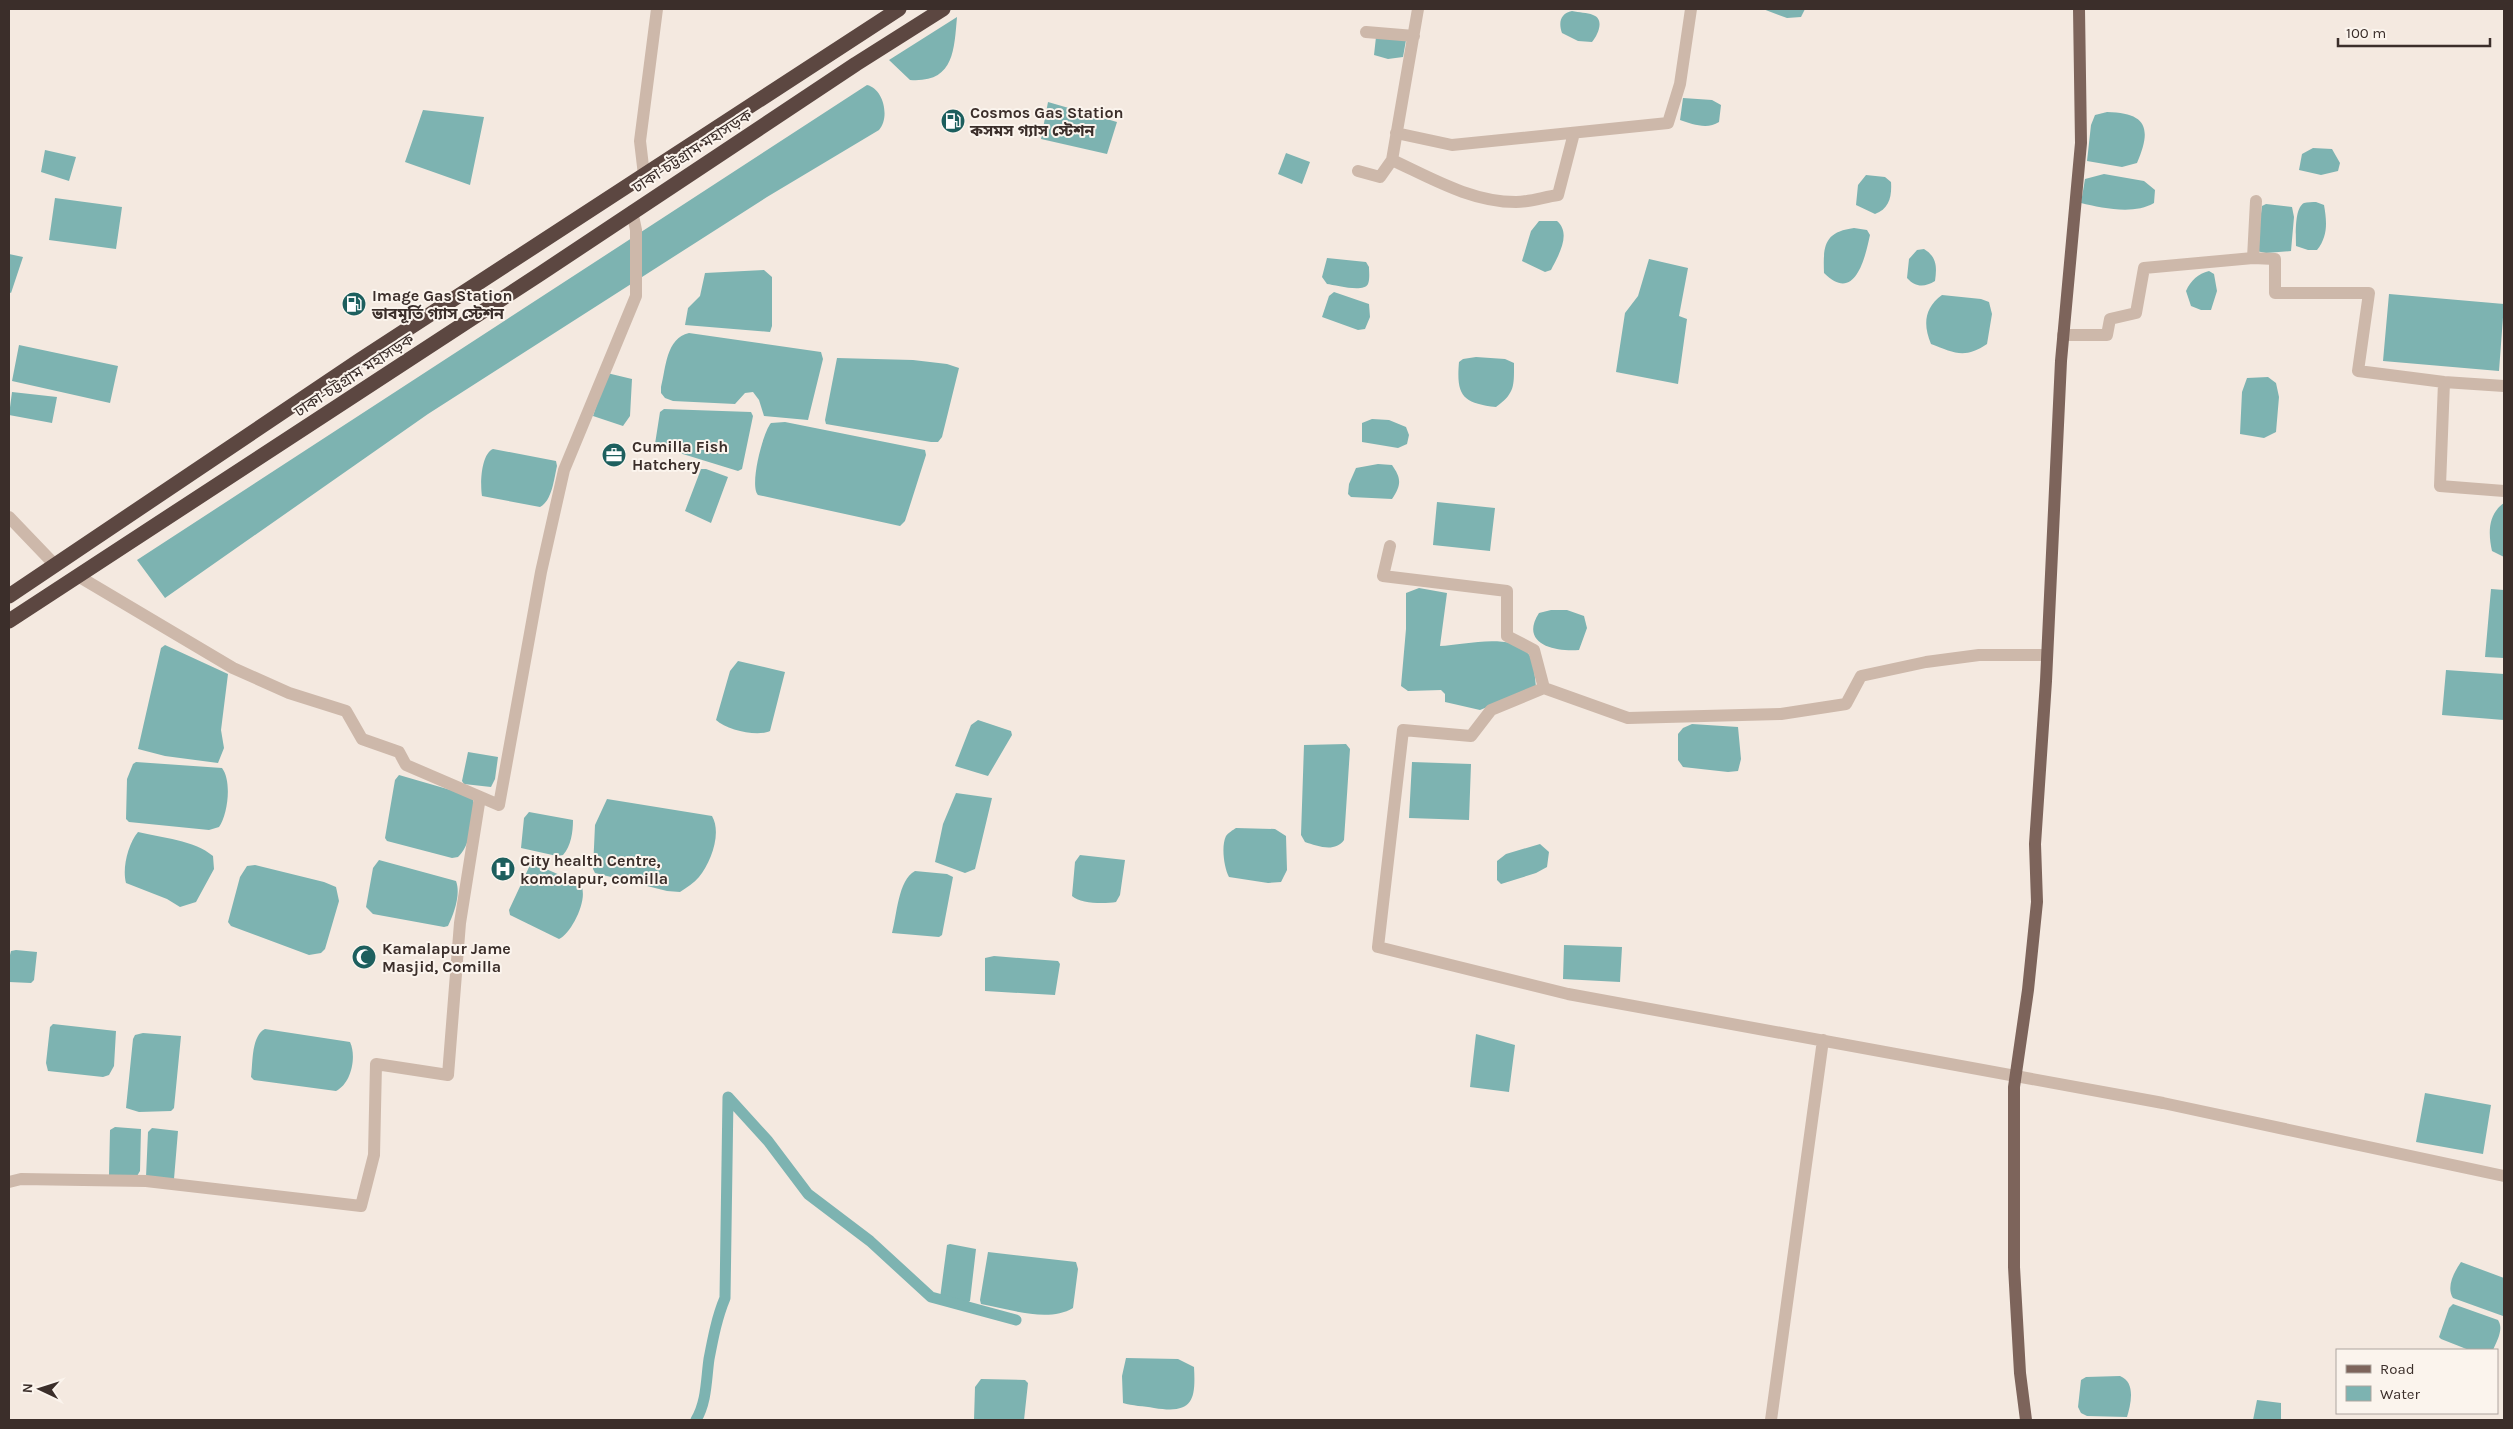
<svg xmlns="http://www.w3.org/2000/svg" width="2513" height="1429" font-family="Karla,'Noto Sans Bengali',sans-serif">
<rect width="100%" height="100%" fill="#f4e9e0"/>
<path fill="#7db3b1" d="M1763,9H1805L1801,17L1787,18Z
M1572,11C1579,13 1587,12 1593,15C1605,19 1598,35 1592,42L1578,41L1562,33C1558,22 1561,13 1572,11Z
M957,17C954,51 954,83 910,80L889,60Z
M1376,37L1406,40L1403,57L1388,59L1374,55Z
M867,85C884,89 890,118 879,130L767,197L428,414L165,598L137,560Z
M1683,98L1712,100L1721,105L1719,122C1707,130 1692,124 1680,120Z
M1048,102L1117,122L1107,154L1041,139Z
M423,110L484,117L470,185L405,162Z
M2107,112C2147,113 2152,128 2137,163L2122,167L2087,161L2091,125L2095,115Z
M2313,148L2332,149L2340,163L2338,171L2321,175L2299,170L2302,154Z
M45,150L76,157L69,181L41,172Z
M1286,153L1310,162L1302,184L1278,174Z
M2104,174L2144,181L2155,190L2154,203C2134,215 2102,208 2081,203L2085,179Z
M1866,175L1885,177L1891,182C1892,197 1889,209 1875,214L1856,205L1858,185Z
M55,198L122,207L116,249L49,240Z
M2316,202L2324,205C2327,222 2328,236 2317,250H2308L2296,246C2296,237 2294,208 2304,203C2307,202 2313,202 2316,202Z
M2266,204L2292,207L2294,217L2291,251L2266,253L2256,251L2262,206Z
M1539,221H1557C1572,234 1558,256 1551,270L1545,272L1522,261L1531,231Z
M1854,228L1867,230L1870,235C1865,258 1855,304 1824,273C1823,246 1824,232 1854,228Z
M1924,249C1937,257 1937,267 1935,281C1925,287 1916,288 1907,278L1909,259L1917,250Z
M9,254L23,257L11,293L9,292Z
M1327,258L1366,262L1369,267C1369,271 1370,279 1368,284C1364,293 1335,285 1327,284L1322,277Z
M1649,259L1688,268L1679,316L1687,319L1678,384L1616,372L1625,313L1638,296Z
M764,270L772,277V326L770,332L685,325L688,308L700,296L705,273Z
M2209,271L2214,274L2217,291L2211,310H2201L2191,306L2186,291C2191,280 2198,274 2209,271Z
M1334,292L1369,304L1370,317L1365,329L1358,330L1322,317L1329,296Z
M2389,294L2504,304L2499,371L2383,361Z
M1942,295L1981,299L1989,302L1992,314L1987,344C1965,359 1954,353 1931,344C1923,325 1924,308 1942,295Z
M689,333L821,352L823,359L808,420L764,416L759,400L753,392L745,393L735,404L673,401L665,398L661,393V387C666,368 666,338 689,333Z
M19,345L118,366L110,403L12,381Z
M1476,357L1505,359L1514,363C1514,386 1515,393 1496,407C1463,403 1456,396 1459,362L1463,359Z
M837,358L913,360L947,364L959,368L942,437L938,442H931L826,424L825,420Z
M607,373L632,379L630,416L623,426L593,416Z
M2268,377L2276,383L2279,397L2276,432L2264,438L2240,434L2242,392L2247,378Z
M12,392L57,397L52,423L9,415Z
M664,409L751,412L753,416L742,469L738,471L660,447L655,444L660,412Z
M1372,419L1389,420L1406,427L1409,435L1407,444L1398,448L1362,442V423Z
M785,422L925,450L926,455L905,521L900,526L758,495C749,486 763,432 771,423Z
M493,449L556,461L557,466C554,479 552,501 540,507L482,496C480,484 481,454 493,449Z
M1378,464L1392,465C1401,478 1402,484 1392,499L1351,497L1348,494L1349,484L1356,468Z
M701,469H706L728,477L711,523L685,511Z
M1437,502L1495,508L1490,551L1433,545Z
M2504,503V557L2492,551C2488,533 2488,514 2504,503Z
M1419,588L1447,593L1440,646C1465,645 1514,631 1530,656C1534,663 1535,678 1536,687L1480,710L1445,702V694L1441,690L1408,691L1401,686L1406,629V593Z
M2491,589L2504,590V658L2485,657Z
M1551,610H1567L1584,616L1587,628L1579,650C1555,652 1519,644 1539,613Z
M165,645L228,674L221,730L224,748L218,763L165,756L138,749L161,648Z
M738,661L785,672L770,731C757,737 727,730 716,720L730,671Z
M2446,670L2504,674V720L2442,715Z
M978,720L1011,731L1012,735L988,776L955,766L971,725Z
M1692,724L1738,727L1741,759L1738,771L1728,772L1683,767L1678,760V734L1683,728Z
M1346,744L1350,749L1344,840C1335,853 1317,846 1305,842L1301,835L1304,745Z
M468,752L498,757L495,779L491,787L464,784L462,781Z
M136,762L222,768C232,781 228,814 219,827L209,830L129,822L126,819L127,779L133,764Z
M1412,762L1471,764L1469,820L1409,818Z
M399,775L461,793L473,799C475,816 471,845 458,857L452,858L387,841L385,838L395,780Z
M956,793L992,798L975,869L965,873L935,862L943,824Z
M607,799L712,816C722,833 711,862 699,877C694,883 687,887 680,892L667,891L595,873L593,869L595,825Z
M529,812L573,820C573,832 571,846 563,855L557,856L521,848L524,818Z
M1236,828L1275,829L1286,836L1287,870L1281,882L1268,883L1229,877C1224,868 1221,846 1226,836C1228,833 1233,830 1236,828Z
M138,832C162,838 194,840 213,856L214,869L196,902L180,907L167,899L126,883C122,868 128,844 138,832Z
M1540,844L1549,852L1547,867L1536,873L1501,884L1497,880V861L1506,854Z
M1080,855L1125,860L1120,895L1116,902C1105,904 1080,904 1072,896L1075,862Z
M379,860L456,881C461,894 454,914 448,926L444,927L373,914L366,907L373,868Z
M535,864L580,884C590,896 572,933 559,939L510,915L509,910L530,865Z
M255,865L324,882L336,887L339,901L325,949L321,953L309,955L231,926L228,922L240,877L247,866Z
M915,871L947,874L953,877L942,935L939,937L892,933C897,915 898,880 915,871Z
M1564,945L1622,947L1620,982L1563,979Z
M16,950L37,952L34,980L31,983L9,982V959L11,951Z
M994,956L1058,961L1060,964L1055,995L985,991V958Z
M53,1024L116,1031L114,1066L109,1075L103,1077L48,1071L46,1063L50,1027Z
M265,1029L350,1042C357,1057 351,1084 336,1091L254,1080L251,1077C253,1063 251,1036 265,1029Z
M143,1033L181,1036L174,1108L171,1111L139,1112L126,1108L133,1039L135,1035Z
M1476,1034L1515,1045L1509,1092L1470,1087Z
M2425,1093L2491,1105L2483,1154L2416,1142Z
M115,1127L141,1129L140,1171L137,1176L109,1175L110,1130Z
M152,1128L178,1131L174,1179L146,1177L148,1132Z
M950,1244L976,1249L970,1301L967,1303L940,1298L947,1245Z
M988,1252L1076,1262L1078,1269L1073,1308C1048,1323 1009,1309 981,1304L980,1300Z
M2461,1262L2504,1278L2503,1316L2453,1298C2446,1287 2454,1272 2461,1262Z
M2453,1304L2498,1320C2504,1329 2497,1341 2493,1350H2469L2441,1339L2439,1337L2449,1308Z
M1126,1358L1178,1359L1194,1367C1196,1402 1192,1414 1154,1408C1144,1406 1132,1406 1123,1403L1122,1376Z
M2120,1376C2136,1382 2131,1404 2127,1417L2087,1416L2081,1413L2078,1407L2081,1380L2086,1377Z
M981,1379L1025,1380L1028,1383L1024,1420H974L975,1387Z
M2257,1400L2281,1403V1420H2253Z"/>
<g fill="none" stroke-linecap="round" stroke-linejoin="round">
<path stroke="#7db3b1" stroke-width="11" d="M696,1420C707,1401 706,1380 709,1359C713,1338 717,1317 725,1298L728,1097L768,1141L808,1194L870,1241L931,1297L1016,1320"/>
<path stroke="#cdb8aa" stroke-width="12" d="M1366,32L1414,36
M1396,133L1452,145L1668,123L1680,84L1691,9
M1392,160C1431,178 1471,202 1516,202C1530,202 1544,197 1558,195L1574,133
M1358,171L1380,177L1392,160L1418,9
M644,175L640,141L657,9
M2253,258L2256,201
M2063,335H2107L2110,319L2136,313L2144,268L2253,258L2275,259V293H2369L2358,371L2444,382L2504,386
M2444,382L2440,486L2504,491
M9,517L55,565
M1390,546L1383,576L1507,591V636L1534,650L1544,688
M78,576L233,668L289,693L346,711L362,739L399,752L406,765L499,805L541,572L564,470L636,296V230L632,211
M2047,655H1979L1926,662L1861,676L1846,704L1781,714L1628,718L1544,688L1491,710L1471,736L1403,730L1378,947L1568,994L2163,1103L2504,1176
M9,1182L21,1179L146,1181L361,1206L374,1155L376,1064L448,1075L460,923L480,797
M1771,1420L1823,1040"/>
<path stroke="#7d645b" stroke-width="12" d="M2026,1420L2020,1373L2014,1267V1087L2028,990L2037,902L2035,844L2046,681L2061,361L2081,143L2079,9"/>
<path stroke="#5c4741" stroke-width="15" d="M9,596L360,360L899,9
M9,621L540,274L856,64L943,9"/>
</g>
<defs>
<symbol id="fuel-disc" viewBox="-11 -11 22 22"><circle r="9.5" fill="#1d5f5e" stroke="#fbf4ed"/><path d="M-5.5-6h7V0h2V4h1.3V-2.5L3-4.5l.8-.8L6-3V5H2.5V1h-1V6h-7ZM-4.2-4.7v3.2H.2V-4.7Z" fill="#fff"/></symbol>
<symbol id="office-disc" viewBox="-11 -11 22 22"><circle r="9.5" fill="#1d5f5e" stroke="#fbf4ed"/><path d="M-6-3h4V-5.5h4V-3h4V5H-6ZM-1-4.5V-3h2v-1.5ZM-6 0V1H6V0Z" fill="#fff"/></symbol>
<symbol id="hospital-disc" viewBox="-11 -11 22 22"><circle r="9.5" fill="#1d5f5e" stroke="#fbf4ed"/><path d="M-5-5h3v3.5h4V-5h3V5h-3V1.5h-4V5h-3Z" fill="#fff"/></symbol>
<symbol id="mosque-disc" viewBox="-11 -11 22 22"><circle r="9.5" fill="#1d5f5e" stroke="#fbf4ed"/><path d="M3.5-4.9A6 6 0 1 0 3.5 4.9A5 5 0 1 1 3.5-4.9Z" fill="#fff"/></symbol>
</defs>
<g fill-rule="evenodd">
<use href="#fuel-disc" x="939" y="107" width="28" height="28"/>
<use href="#fuel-disc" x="340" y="290" width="28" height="28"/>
<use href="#office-disc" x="600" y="441" width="28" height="28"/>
<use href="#hospital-disc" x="489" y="855" width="28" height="28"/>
<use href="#mosque-disc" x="350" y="943" width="28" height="28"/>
</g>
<g text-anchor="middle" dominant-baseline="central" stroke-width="4" stroke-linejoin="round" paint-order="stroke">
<g font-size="16" font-weight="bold" fill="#3b2e2a" stroke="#fbf4ed" text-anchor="start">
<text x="970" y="112">Cosmos Gas Station<tspan x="970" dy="18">কসমস গ্যাস স্টেশন</tspan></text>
<text x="372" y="295">Image Gas Station<tspan x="372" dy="18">ভাবমূর্তি গ্যাস স্টেশন</tspan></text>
<text x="632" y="446">Cumilla Fish<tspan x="632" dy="18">Hatchery</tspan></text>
<text x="520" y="860">City health Centre,<tspan x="520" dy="18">komolapur, comilla</tspan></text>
<text x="382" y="948">Kamalapur Jame<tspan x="382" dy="18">Masjid, Comilla</tspan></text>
</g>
<g font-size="16" fill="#3b2e2a" stroke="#fbf4ed">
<text transform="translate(692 151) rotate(-33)">ঢাকা-চট্টগ্রাম মহাসড়ক</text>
<text transform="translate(354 375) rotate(-33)">ঢাকা-চট্টগ্রাম মহাসড়ক</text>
</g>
</g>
<rect width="2513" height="1429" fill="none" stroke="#3b2e2a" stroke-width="20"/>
<rect x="2336" y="1349" width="162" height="65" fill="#fbf4ed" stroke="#aea59f"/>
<rect x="2346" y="1365" width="25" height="8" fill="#7d645b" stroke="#aea59f"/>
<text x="2380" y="1374" font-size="15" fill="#3b2e2a">Road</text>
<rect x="2346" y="1386" width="25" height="15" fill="#7db3b1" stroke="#aea59f"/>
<text x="2380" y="1399" font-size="15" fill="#3b2e2a">Water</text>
<g transform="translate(40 1389) rotate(274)" stroke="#fbf4ed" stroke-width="4" paint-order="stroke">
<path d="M0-4L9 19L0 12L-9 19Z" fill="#3b2e2a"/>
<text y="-8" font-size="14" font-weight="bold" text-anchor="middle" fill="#3b2e2a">N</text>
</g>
<path d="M2338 38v8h152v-8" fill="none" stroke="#3b2e2a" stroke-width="2.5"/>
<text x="2346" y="38" font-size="15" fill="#3b2e2a" stroke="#fbf4ed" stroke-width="4" paint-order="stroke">100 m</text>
</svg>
